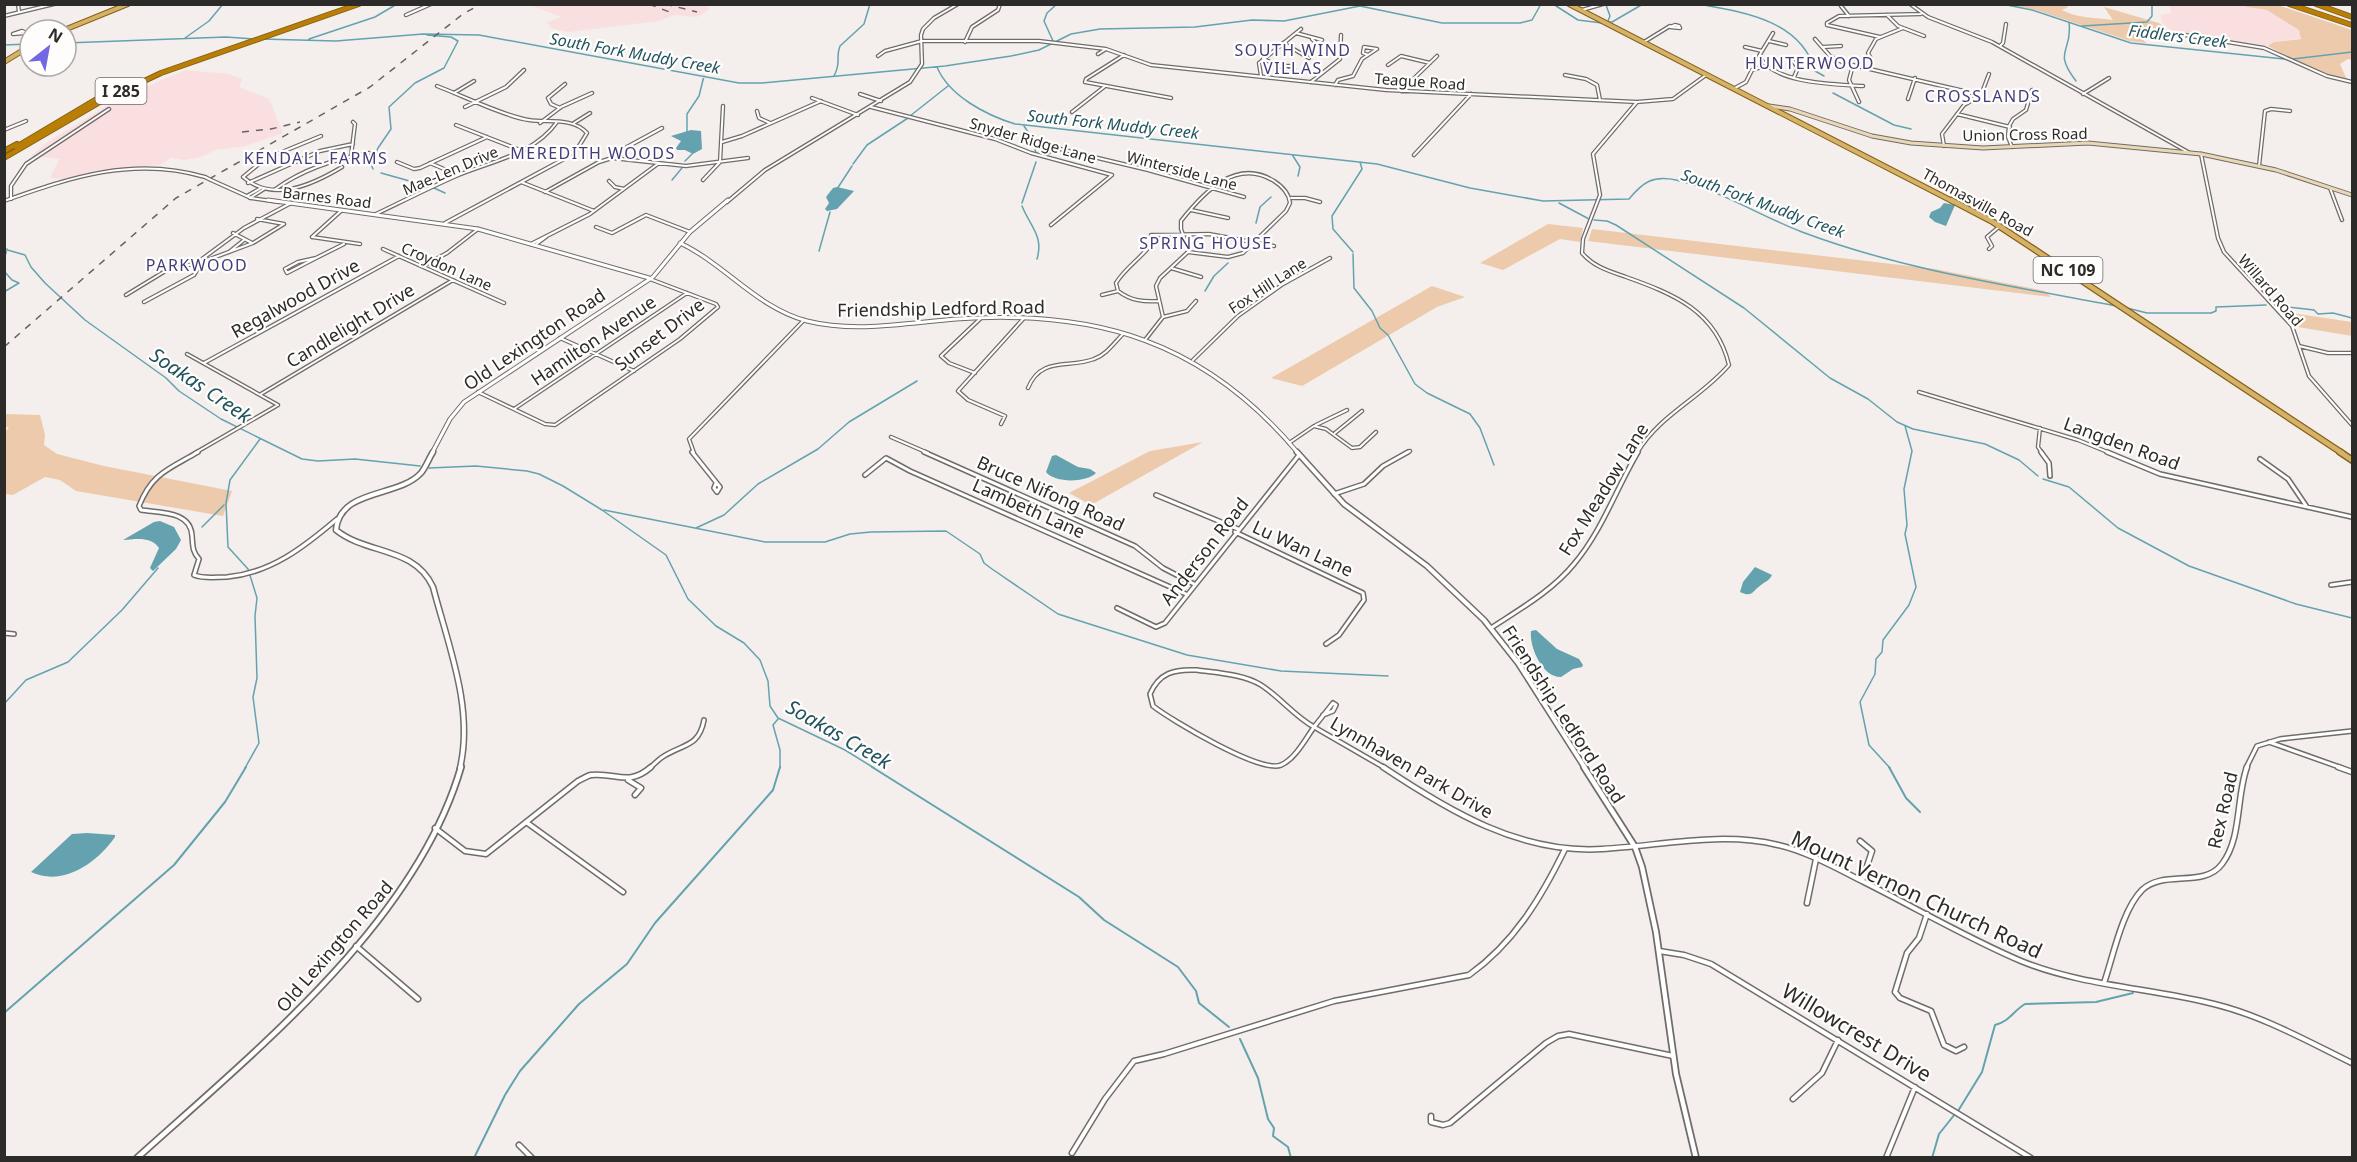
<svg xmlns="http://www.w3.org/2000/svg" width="2357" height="1162" font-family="'Noto Sans',sans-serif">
<rect width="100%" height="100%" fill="#f4efec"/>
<path fill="#fadfe0" d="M705,5L710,8L706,12L697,17L674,15L659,21L568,32L551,28L547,22L562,17L529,5Z
M2169,5H2243L2247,7L2267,10L2299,30L2301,38L2274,42L2268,46L2172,31L2162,23L2160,15L2171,13Z
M185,70L229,74L242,79L239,87L269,99L283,133L246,146L216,150L201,157L185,160L171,158L160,165L97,171L64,179L50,178L59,159L31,156L46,143L118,99Z"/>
<path fill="#eccaab" d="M2011,5H2065L2068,7L2062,10C2080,19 2093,17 2113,20L2104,7L2159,23L2175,37L2135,30L2146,43L2130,41L2036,10Z
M2243,5H2278L2352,30V60L2348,59L2340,64L2347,80L2307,67L2268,46L2274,42L2301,39L2299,30L2267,10L2247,7Z
M1548,224L1583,228L1580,242L1560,239L1503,270L1480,263Z
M1592,229L1935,269L2045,291L2051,297L1588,241Z
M1432,286L1465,297L1437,307L1302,386L1271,378Z
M2285,312L2352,322V336L2298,327Z
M5,414L40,415L45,435L44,445L57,454L104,466L232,491L223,516L76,491L60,480L45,477L13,495L5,494L4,432L9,428L5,426Z
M1203,442L1091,505L1069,493L1150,451Z"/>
<path fill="#64a2af" d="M691,130L701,131L702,149L693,154L685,150H677L676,148L681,141L671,136Z
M837,187L854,191L837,209L827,211L825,209L829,203L826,197L833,188Z
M1944,203L1955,205L1946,226L1935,222L1929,217L1931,212L1940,208Z
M1056,455L1078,467L1090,469L1096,473C1086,483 1054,483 1046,472L1052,456Z
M160,521L174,527L181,540L176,549L153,571L150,568L159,548C151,536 136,539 123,540L154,522Z
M1755,567L1772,575C1769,581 1766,581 1761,585C1752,591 1753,598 1740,592L1743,582Z
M1536,630L1557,649L1579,659L1583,665L1582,667L1573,669L1561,677C1543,678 1529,647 1531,631Z
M87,833L115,835V837C97,863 63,887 31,872L72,834Z"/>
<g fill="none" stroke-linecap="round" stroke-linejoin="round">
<path stroke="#64a2af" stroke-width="1.5" d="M1553,4L1578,20L1602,23
M1698,4C1743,12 1801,20 1815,71L1824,76
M1975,4H1978
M2002,4L2032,10L2131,43L2284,59
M1606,5L1610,16L1608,21
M1607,22H1612L1643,4
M2069,23C2073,52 2052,50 2076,81
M2082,26L2147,22L2152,16V4
M185,38L209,21L223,4
M261,39L336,41L423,34L479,35L739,83H762L945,66L1011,56L1039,50L1071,34L1100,29L1195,27L1252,20L1284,21L1360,6L1442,23H1520L1532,20L1541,4
M309,39L375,17L397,4
M1053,41L1044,21L1047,13L1057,4
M66,43L226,37L254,39
M4,45L29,44
M2293,59L2352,52
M937,67C949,96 986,115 1015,124L1377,164L1470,188L1543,201L1629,199C1643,182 1653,175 1676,180C1720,190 1760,216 1802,232C1903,270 2011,286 2117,306
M834,76C842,61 835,58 840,46L864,24L870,4
M1833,93L1894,125L1911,129
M910,116L948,86
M1024,126L1032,138L1036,153
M687,132V114L699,96L704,76
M1293,156L1300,167L1298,176
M685,161L692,154
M853,164L867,145L908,118
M373,169L371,164L378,148L391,129L389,107L415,83L444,68L458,41L451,37L427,35
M381,173L431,187
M672,180L682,168
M434,188L445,193
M837,189L852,166
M1022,203L1036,162
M1559,203L1589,219
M1022,206C1030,226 1044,236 1037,259
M1594,220L1607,221L1616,225L1744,308L1830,378L1868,399L1897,422L1913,429L1985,444L2019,460L2038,476
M1256,223L1260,207L1271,197
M4,249L25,255L31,267L45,283L85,320L166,378L179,391L221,419L302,459L318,461L355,459L420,466
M819,251L830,212
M1353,252L1333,229L1332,216L1362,169L1360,162
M1353,254L1354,288L1372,311L1380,328L1388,335L1415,384L1427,393L1470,414L1480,428L1494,465
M4,260L7,249
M4,271L12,280L19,283L4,292
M1205,291L1214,276L1228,263
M2280,306L2314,310L2318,314L2333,313L2352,318
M2127,308L2147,313H2211L2216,311V307L2266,305
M429,468L476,466L527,471L539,474L563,486L602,510L666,555L688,599L716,626L744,643L760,660L768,681L770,706L778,718L845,750L874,768
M2043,479L2069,487L2118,528L2189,566L2296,604L2352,618
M604,510L765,542H825L850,534L871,532L946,531L980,554L984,563L992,569L1058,614L1187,655L1281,671L1388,676
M202,527L224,505
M696,528L724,515L758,484L818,449L849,422L917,381
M4,704L26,680L68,662L122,610L158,568
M778,719L773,725L780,750V768
M245,768L259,743L253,697L257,678L255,616L257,598L248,569L228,547L226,503L230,480L260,439
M1890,768L1869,745L1860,702L1875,674L1876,659L1882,652L1883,640L1909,605L1916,587L1905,534L1907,525L1904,489L1912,451L1905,426"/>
<path stroke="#64a2af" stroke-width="2" d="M872,767L1079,897L1104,920L1178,967L1196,991L1199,1003L1229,1027
M1889,767L1906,798L1920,812
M4,1013L174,865L225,802L246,767
M1240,1039L1258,1078L1268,1119L1274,1128L1273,1136L1288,1147L1291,1158
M1958,1111L1982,1072L1995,1025C2010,1021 2012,1012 2025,1004L2096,1002L2133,993
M474,1158L505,1095L520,1071L579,1004L627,964L655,923L773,790L780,767
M1932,1158L1939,1134L1955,1114"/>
<defs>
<path id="minor-far2" d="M18,4L19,12
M1910,4L1928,17L1992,42L2188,152
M1841,6L1849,16
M1582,10L1603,4
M406,15L431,4
M1887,15L1898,26L1924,36
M1675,25L1679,26L1680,28L1670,27Z
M26,33L13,34L22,31L30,34
M1296,33L1322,40L1316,43L1312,39
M1773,33L1759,56C1774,84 1834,84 1863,86
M2179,34L2264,48L2327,76L2352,82
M1880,37L1827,25V23L1839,16L1921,14
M1815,39L1830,56L1844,63L1981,95
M1769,41L1786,45
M965,42L972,27L998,10L1000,4
M1644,42L1670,26
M1283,43L1309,58
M2000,46L2003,43L2006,24
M1745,47L1762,51
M1823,47L1841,46
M1098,54L1106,49
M1124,55L1086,79L1085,82L1171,98
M878,56L885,51L922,41H1039L1106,49L1151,65L1386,90L1637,102L1673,99L1706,75
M1263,59L1280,66
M1793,61L1798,68L1794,77
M1388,65L1401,56L1430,63
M1853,65L1849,80L1859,102
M1280,66H1292L1294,69L1288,70Z
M1871,68L1872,61L1868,53L1876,39L1903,28
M1565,75L1586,79L1597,85L1600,100
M1261,76L1259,63L1301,29
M1311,82L1340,59L1341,35
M1335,85L1338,80L1353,76L1362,59L1377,49L1364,47L1363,53L1368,55
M437,86C461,95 506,117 529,120C548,123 573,117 587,133L579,146L564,159L445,223
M1735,88L1746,82L1752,70L1764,66
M1401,91L1437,56
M454,93L474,81
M860,94L881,101
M2083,94L2109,78
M812,98L858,115
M1908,99L1915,78
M465,107L506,87L524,70
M871,107L995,139L1031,153L1112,175L1051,225
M560,108L551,104L548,98L565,84
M757,111L759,118L770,123
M1072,112L1104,87
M1957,114L2010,127
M540,123L561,107L592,93
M574,123L590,113
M456,125L520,150
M4,130L26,121
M321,136L265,159L243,177C273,203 312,185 342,167
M722,142L742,136L821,101
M1944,146L1942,134L1964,105L1981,95L1989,74
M2012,147L2008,137L2009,126L2013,119L2026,110L2032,90
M1047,153L1056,148L1148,170L1244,197
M2201,154L2218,238L2224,252L2292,326L2309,376L2352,425
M1414,155L1471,94
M351,156L355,124L353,122
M619,157L627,147L662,128
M397,162L414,169L420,168L487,137
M430,163L458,175
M1132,166L1139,156
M2259,166L2265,111L2271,109L2290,111
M703,180L720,162L723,106
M609,181L615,187L624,189
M521,182L594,211
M248,183L320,151L353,144
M2330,188L2342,220
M274,190C303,169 334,159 369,153
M545,192L599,162L612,158L686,166L748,158
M247,196L261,188
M250,198L264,189
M1291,198H1305L1320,202
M11,199V186L26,164L109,109
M1191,210L1228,218
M376,214C403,201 429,188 456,176C491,161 534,155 557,122
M596,227L612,233L646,215L690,232
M233,233L252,243
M1151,235L1209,234L1274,246
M1156,236C1147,255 1127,265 1116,283L1118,291C1131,301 1144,302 1159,301
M312,237L360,244
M312,237L342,210
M531,244L590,214L659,163
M535,245L546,237
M383,249L504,303
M1989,249L1992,246L1987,237L2000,226
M229,252L244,240
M316,258L287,273L285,269L298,262Z
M316,258L344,244
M202,262L253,243L284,224L257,219
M202,262V259L244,228L291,203
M423,266L447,253L478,229
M1171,268L1201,277
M126,295L167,270L202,262L194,275L144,302
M1102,295L1118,291
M1163,317L1187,311L1196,301
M560,338L634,371
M1145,340L1163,317L1156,286L1160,278L1189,251L1181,229V221C1203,193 1236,157 1274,181C1282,186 1289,194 1290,203L1286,211L1243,253L1228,257L1188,252
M2299,346L2328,353H2352
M187,354L278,405L195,453
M1193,360L1238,316L1283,284L1330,258
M204,363L399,256
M975,373L949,363L941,356L981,318
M1028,388C1041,356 1068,369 1094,359C1106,355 1114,343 1123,334
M478,392L545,424L555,425L680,339L718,307L716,304L650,279
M1919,392L2078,440L2110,453
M261,394L453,280
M514,409L687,293
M1001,424L1005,416L968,400L958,391L1024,318
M1316,425L1347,410
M2040,428L2038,447L2042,453
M1335,433L1362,411
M891,437L928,453
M1289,443L1314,426L1326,429L1352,448L1360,447L1376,432
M694,453L689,439L804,320
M1406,453L1410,451
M1637,453C1659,415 1701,398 1729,365C1716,311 1674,294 1626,277C1609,271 1594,267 1582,253L1583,239L1600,195L1593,154L1637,102"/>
<path id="minor-far1" d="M198,452C169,469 152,473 139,506L141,510C161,513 191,511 192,536C193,546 192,551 199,559L194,575C204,579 216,577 227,577C271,573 304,547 337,519
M692,452L720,487L717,492L714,488L716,483
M924,452L1135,546L1163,568L1194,584
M2041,452L2049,463L2050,476
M2107,452L2160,474L2352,517
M2260,459L2288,479L2307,507
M865,475L886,458L910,471L1186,594
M1334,494L1364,484L1383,466L1408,452
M1156,495L1238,529
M1235,532L1363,593L1364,600L1339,635L1326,644
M2331,585L2352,582
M1117,608L1156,627L1165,623L1299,455
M1491,628C1520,609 1552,591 1574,564C1602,531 1616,489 1638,452
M4,633L14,634
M1196,670C1217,673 1243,674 1261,685C1280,697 1294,716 1314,727C1305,740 1295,759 1281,765C1261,774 1171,720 1153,706L1150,694C1159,673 1174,669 1196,670Z
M1314,727L1385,768
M1314,727L1333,703L1336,705L1333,711L1323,715
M2269,742L2342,768
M650,768C654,764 659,759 664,756C683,744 699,747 704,720
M2246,768L2257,746L2280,739L2352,731"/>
<path id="minor" d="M1383,767C1449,811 1520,854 1602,849C1660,846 1720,831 1778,845C1808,852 1836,868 1864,882C1916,908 1967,938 2021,961C2082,986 2151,988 2214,1004C2263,1016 2307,1041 2352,1063
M2338,767L2352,772
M628,780L641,788L635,795
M526,822L623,892
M435,828L465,851L486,854L578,781C582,779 587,776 591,775C616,772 628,787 651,767
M1860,841L1872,851L1862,881
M1807,903L1816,859
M1927,914L1919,938L1907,953L1895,992L1900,998L1931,1011L1944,1045L1956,1051L1964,1047
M356,946L418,999
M1659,951L1684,955L1711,964L2031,1158
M2104,983C2113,957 2122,910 2142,890C2164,869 2203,889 2222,864C2242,838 2236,797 2247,767
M1793,1099L1822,1073L1838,1040
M1431,1116V1122L1443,1125L1450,1123L1546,1043L1558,1036L1569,1034L1673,1056
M519,1145L532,1158
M1072,1153L1105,1099L1134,1061L1164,1054L1334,1001L1469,975C1514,943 1541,898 1565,849
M1886,1158L1915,1087"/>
<path id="tertiary-far3" d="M4,16L54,4
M211,180L251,198L279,202
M4,201C71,177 134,156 205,177
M727,202L765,170L910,82L922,64L921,35L923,29L934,18L958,4"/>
<path id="tertiary-far2" d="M268,200L478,229L649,278
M680,243C725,264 757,308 807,321C855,333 907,323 956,319C1098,309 1205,342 1298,453
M432,453L450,419L464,402L653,277L690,232L728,200"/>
<path id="tertiary-far1" d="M433,452C429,458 426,467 421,473C398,498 340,488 336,530C367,555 414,546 433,587C448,645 474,708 460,768
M1297,452L1344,504L1427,566L1484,620L1518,663L1585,768"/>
<path id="tertiary" d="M1584,767L1635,847L1642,867L1656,932L1676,1074L1696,1158
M137,1158C253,1053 416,923 461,767"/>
<path id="secondary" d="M1769,106L1790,109L1872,136L1911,143L1983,148L2088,143L2201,154L2276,170L2352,195"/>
<path id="primary-far2" d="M1569,4L1954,202
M64,30L128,4
M4,62L30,46"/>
<path id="primary-far1" d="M1951,200L1993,222L2342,453"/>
<path id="primary" d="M2340,452L2352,460"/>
<path id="motorway" d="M2289,4L2352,25
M2316,4L2352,17
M16,147L95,100
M4,151L17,144
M4,158L100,102L161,73L359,4"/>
</defs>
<use href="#minor-far2" stroke="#706c69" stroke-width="4.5"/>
<use href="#minor-far1" stroke="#706c69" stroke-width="6"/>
<use href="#minor" stroke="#706c69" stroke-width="7"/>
<use href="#tertiary-far3" stroke="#706c69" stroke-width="4.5"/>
<use href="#tertiary-far2" stroke="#706c69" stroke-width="5"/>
<use href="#tertiary-far1" stroke="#706c69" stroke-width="7"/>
<use href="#tertiary" stroke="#706c69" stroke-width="8"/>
<use href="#secondary" stroke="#706c69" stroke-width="5"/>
<use href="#primary-far2" stroke="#886113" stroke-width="6"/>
<use href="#primary-far1" stroke="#886113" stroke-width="7"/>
<use href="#primary" stroke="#886113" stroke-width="8"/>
<use href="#motorway" stroke="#886113" stroke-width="6"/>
<use href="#minor-far2" stroke="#fff" stroke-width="2"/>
<use href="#minor-far1" stroke="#fff" stroke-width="3"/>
<use href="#minor" stroke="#fff" stroke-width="4"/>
<use href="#tertiary-far3" stroke="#fff" stroke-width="2"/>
<use href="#tertiary-far2" stroke="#fff" stroke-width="3"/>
<use href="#tertiary-far1" stroke="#fff" stroke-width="4"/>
<use href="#tertiary" stroke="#fff" stroke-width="4.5"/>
<use href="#secondary" stroke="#ead8b4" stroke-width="3"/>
<use href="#primary-far2" stroke="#d5b26a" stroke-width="4"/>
<use href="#primary-far1" stroke="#d5b26a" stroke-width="4.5"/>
<use href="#primary" stroke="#d5b26a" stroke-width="5"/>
<use href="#motorway" stroke="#b97e06" stroke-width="4"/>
<path stroke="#666462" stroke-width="1.5" stroke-dasharray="7 7" stroke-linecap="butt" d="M649,4L672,13
M665,4L697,12
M242,132L271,129L300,122
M4,347L176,198L370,87L463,14L481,4
M4,397V400"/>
<defs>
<path id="tertiary-bridge" d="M205,177L211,180"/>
</defs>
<use href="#tertiary-bridge" stroke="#706c69" stroke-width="4.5" stroke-linecap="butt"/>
<use href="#tertiary-bridge" stroke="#fff" stroke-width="2"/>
</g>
<g text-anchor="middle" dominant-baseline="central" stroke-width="4.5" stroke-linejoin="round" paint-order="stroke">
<g font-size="15" fill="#2c2b2a" stroke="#fffdfc">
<text transform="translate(1420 81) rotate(4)">Teague Road</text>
<text transform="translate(2025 134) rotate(-1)">Union Cross Road</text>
<text transform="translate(1033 140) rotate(16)">Snyder Ridge Lane</text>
<text transform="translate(450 170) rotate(-23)">Mae-Len Drive</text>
<text transform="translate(1182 170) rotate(15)">Winterside Lane</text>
<text transform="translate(327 197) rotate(7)">Barnes Road</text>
<text transform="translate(1978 202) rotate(29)">Thomasville Road</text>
<text transform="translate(447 266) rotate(24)">Croydon Lane</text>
<text transform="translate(1267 285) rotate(-33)">Fox Hill Lane</text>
<text transform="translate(2271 290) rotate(49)">Willard Road</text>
</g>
<g font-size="16" font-style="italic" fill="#1e545f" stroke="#fffdfc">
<text transform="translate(2178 36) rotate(7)">Fiddlers Creek</text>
<text transform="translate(635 53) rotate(10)">South Fork Muddy Creek</text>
<text transform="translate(1113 124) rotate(6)">South Fork Muddy Creek</text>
<text transform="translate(1763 203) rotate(20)">South Fork Muddy Creek</text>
</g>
<g font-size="16" letter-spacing="1.5" fill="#413d79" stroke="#fffdfc">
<text x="1293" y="50">SOUTH WIND<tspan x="1293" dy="18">VILLAS</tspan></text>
<text x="1810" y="63">HUNTERWOOD</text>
<text x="1983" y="96">CROSSLANDS</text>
<text x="593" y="153">MEREDITH WOODS</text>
<text x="316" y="158">KENDALL FARMS</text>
<text x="1206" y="243">SPRING HOUSE</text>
<text x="197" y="265">PARKWOOD</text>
</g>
<g fill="#fffdfc" stroke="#6b6a69" stroke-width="1.5">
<rect x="95.5" y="78" width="51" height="26" rx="4.5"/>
<rect x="2033.5" y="257" width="69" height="26" rx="4.5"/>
</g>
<g font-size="16" font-weight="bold" fill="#2c2b2a">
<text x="121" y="91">I 285</text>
<text x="2068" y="270">NC 109</text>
</g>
<g font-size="18" fill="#2c2b2a" stroke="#fffdfc">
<text transform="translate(295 298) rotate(-29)">Regalwood Drive</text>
<text transform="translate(941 308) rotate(-1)">Friendship Ledford Road</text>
<text transform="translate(350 325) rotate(-31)">Candlelight Drive</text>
<text transform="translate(659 334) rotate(-37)">Sunset Drive</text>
<text transform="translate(534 339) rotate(-34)">Old Lexington Road</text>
<text transform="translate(593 340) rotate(-34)">Hamilton Avenue</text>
<text transform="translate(2122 443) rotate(20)">Langden Road</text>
<text transform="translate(1603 489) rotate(-58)">Fox Meadow Lane</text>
<text transform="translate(1051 493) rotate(24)">Bruce Nifong Road</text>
<text transform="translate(1029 508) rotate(24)">Lambeth Lane</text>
<text transform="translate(1303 548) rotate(25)">Lu Wan Lane</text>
<text transform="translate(1204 551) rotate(-52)">Anderson Road</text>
<text transform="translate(1564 714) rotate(57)">Friendship Ledford Road</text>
<text transform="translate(1412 767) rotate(30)">Lynnhaven Park Drive</text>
<text transform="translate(2222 810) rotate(-77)">Rex Road</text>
<text transform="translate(334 946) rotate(-49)">Old Lexington Road</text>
</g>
<g font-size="20" font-style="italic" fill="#1e545f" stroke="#fffdfc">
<text transform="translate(201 385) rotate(34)">Soakas Creek</text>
<text transform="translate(839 734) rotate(30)">Soakas Creek</text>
</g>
<g font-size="21" fill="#2c2b2a" stroke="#fffdfc">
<text transform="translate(1917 894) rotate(25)">Mount Vernon Church Road</text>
<text transform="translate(1857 1032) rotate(31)">Willowcrest Drive</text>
</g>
</g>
<rect width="2357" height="1162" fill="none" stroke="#2c2b2a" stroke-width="12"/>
<g transform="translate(48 48) rotate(31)"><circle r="28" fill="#fffdfc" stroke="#aba9a8" stroke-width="1.5"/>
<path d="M0-4.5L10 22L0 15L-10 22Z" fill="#7367e2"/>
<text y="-9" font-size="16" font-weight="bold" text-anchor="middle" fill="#2c2b2a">N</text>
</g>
</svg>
